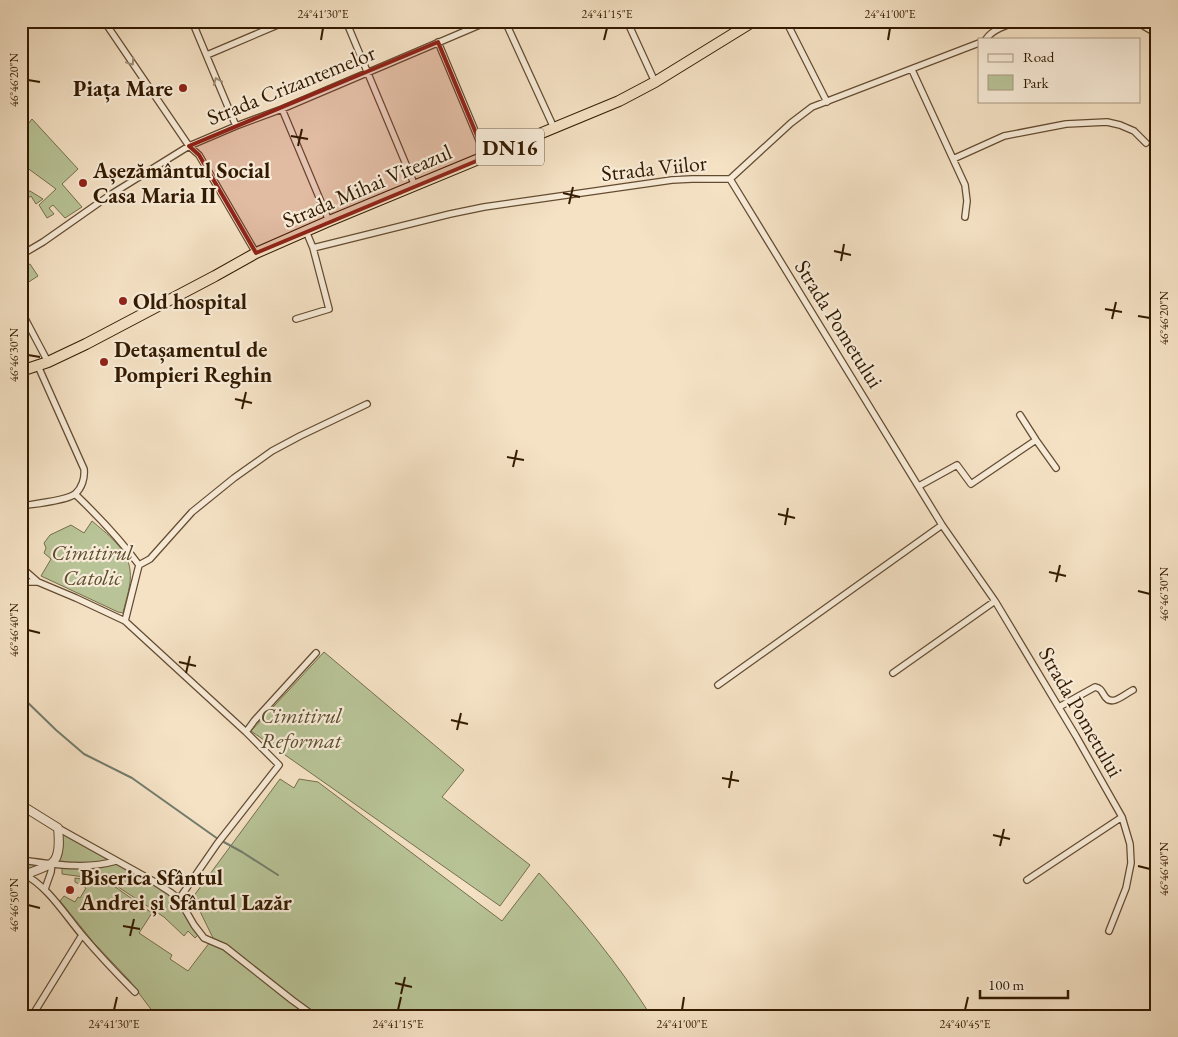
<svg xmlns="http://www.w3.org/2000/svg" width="1178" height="1037" font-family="'EB Garamond',serif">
<rect width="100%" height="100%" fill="#f5e2c5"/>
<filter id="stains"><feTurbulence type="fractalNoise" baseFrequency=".004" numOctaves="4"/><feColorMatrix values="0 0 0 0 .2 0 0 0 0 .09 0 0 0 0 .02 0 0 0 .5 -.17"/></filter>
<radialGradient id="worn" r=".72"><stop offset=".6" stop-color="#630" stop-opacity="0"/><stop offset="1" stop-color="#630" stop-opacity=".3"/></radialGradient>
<path fill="#b8c497" stroke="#766f4c" d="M32,119L78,169L62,184L82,207L65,218L53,205L49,208L54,214L47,218L39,205L56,189L26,167L21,172V133Z
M21,188L25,192L30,191L43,199L36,204L31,196L24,201L21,197Z
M30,264L38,276L21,287V269Z
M92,521C106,533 128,549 130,570C132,584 126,599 123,613L118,612L41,576L51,559L44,553L46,548L44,543L50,535L71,525L84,533Z
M324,652L464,770L442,797L530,865L500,906L251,731Z
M280,779L294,788L299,779L318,782L502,921L539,873C580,917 619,965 651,1016H156L129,980L94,943L60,901L64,896L75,902L78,897L80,898L86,888L75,882V878L104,882L114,886L152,913L139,933L172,955L170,959L188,971L213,938L193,897Z
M58,828L179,899L200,933L195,938L188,931L184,936L164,917L115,885L99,879L62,874V865L21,873V860L52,863L57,855Z"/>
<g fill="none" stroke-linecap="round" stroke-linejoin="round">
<path stroke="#727c6c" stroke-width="2" d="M21,696L56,730L84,754L132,778L218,839
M222,841L242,852L278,875"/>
<defs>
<path id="minor" d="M104,21L189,146L199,155L256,253
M192,21L236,126
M346,21L415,186
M505,21L554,128
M627,21L655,82
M786,21L827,102
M1139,21L1142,25L1157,34
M986,39C994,28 1008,25 1021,21
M438,42L486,157
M207,55L287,21
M912,70L965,185L967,201L965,217
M282,109L329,221
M953,159L1004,136L1066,124L1107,122L1120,125L1134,131L1146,143
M730,179L942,525L995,601L1076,736L1122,817L1130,844L1131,863L1126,888L1109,931
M306,231L313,248L450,214L484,207L672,180L692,179H730L791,123L812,107L979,43
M21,255L43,242L110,195L189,146L236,126L282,109L489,21
M21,311L48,362
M296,319L329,309L313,248
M1020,415L1036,440L1056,468
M919,486L957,465L971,484L1036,440
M75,494C98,516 120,539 139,565
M21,506C33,504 66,501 75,494C82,488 85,478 84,469L38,366
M139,565L150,559L192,512L234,478L272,451L300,436L367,404
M21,567L38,582L76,598L125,621L246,732L279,765L217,844L179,899
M21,582H38
M125,621L139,565
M893,673L995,601
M718,685L942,525
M1059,707L1095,687C1100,688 1101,690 1104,695C1111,708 1123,695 1133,690
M246,732L254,721L316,653
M58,828L153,881L170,892L179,899L194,925L204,938L225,947L292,1000L314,1016
M21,860C53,864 85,870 116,861
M22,873C49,887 64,914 83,936C100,956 117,974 135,992
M1027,880L1122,817
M45,889L51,872L52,863
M32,1016L82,935"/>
<path id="tertiary" d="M21,805L58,828C59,838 61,856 52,863C46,868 29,872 21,877"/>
<path id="trunk" d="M21,371L48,362L86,344L215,276L256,253L329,221L619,101L655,82L754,21"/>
</defs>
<use href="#minor" stroke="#644c31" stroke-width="8"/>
<use href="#tertiary" stroke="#644c31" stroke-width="10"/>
<use href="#trunk" stroke="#331a00" stroke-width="12"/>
<use href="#minor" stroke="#f8ecd9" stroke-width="5.5"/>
<use href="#tertiary" stroke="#f8ecd9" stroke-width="8"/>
<use href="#trunk" stroke="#f5e2c5" stroke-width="10"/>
</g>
<defs><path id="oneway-chevron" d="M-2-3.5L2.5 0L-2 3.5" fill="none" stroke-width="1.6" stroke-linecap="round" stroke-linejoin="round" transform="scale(1.25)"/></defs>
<g stroke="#9f8e77">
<use href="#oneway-chevron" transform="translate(131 62) rotate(56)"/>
<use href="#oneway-chevron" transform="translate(217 81) rotate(-112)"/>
</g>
<path fill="#8f2418" fill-opacity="0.2" stroke="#8f2418" stroke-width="4" stroke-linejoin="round" d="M438,42L486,157L256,253L199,155L189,146Z"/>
<path fill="none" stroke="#331a00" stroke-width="2" d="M321,40L323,28M604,40L607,28M888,40L890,28M28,80L40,82M291,136L308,139M298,146L302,129M563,193L580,197M569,204L573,187M834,251L851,255M841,261L844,244M1105,309L1122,312M1138,316L1150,318M1112,319L1116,302M28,355L40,357M235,399L252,403M242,409L246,392M507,457L524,460M513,467L517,450M778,514L795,518M785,525L788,508M1049,572L1066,576M1056,582L1060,565M1138,591L1150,594M28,630L40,633M179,662L196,666M186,673L190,656M451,720L468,724M457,730L461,713M722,778L739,781M729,788L732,771M993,835L1010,839M1000,846L1004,829M1138,866L1150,869M28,905L40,908M123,926L140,929M130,936L134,919M395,983L412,987M401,994L405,977M114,1010L117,997M398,1010L401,997M682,1010L684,997M965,1010L968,997"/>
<g fill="#8f2418" stroke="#f8ecd9" stroke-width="2">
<circle cx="183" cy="88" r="5"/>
<circle cx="83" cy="183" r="5"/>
<circle cx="123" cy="301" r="5"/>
<circle cx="104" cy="362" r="5"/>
<circle cx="70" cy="890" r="5"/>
</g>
<g text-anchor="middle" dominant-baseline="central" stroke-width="4.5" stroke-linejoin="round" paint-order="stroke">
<rect fill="#f8ecd9" stroke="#6e5941" stroke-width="1" x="476" y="128.5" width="68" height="37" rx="4"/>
<g font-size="21" font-weight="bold" fill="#331a00">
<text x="510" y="147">DN16</text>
</g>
<g font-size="22" fill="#331a00" stroke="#f8ecd9">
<text transform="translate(291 85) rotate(-22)">Strada Crizantemelor</text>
<text transform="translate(654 168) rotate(-6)">Strada Viilor</text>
<text transform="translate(367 186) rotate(-23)">Strada Mihai Viteazul</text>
<text transform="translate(839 324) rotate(58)">Strada Pometului</text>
<text transform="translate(1081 712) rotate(60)">Strada Pometului</text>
</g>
<g font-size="22" font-weight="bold" fill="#331a00" stroke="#f8ecd9" text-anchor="start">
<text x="173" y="88" text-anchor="end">Piața Mare</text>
<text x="93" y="170">Așezământul Social<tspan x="93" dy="25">Casa Maria II</tspan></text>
<text x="133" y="301">Old hospital</text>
<text x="114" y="349">Detașamentul de<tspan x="114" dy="25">Pompieri Reghin</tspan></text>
<text x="80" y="877">Biserica Sfântul<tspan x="80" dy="25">Andrei și Sfântul Lazăr</tspan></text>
</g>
<g font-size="22" font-style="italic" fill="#5b4d2d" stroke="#f8ecd9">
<text x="92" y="552">Cimitirul<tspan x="92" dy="25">Catolic</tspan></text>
<text x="301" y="715">Cimitirul<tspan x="301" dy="25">Reformat</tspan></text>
</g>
</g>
<rect width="1178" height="1037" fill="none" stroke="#f5e2c5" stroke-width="55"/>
<rect x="978" y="38" width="162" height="65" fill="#f8ecd9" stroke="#a99882"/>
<rect x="988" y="54" width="25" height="8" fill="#f8ecd9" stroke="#a99882"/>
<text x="1023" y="62" font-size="15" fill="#331a00">Road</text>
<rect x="988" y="75" width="25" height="15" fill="#b8c497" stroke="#a99882"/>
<text x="1023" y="88" font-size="15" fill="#331a00">Park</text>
<path d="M980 990v8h88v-8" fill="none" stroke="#331a00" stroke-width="2.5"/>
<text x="988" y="990" font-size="15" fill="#331a00" stroke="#f8ecd9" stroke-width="4" paint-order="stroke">100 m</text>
<rect x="28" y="28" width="1122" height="982" fill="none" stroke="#331a00" stroke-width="2"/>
<g font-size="12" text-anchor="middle" fill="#331a00">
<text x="323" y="18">24°41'30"E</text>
<text x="607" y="18">24°41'15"E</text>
<text x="890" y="18">24°41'00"E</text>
<text transform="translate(14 80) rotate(-90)" y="4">46°46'20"N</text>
<text transform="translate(1164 318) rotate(-90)" y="4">46°46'20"N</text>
<text transform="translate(14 355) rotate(-90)" y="4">46°46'30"N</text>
<text transform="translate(1164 594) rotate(-90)" y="4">46°46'30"N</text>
<text transform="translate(14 630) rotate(-90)" y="4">46°46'40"N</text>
<text transform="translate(1164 869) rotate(-90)" y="4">46°46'40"N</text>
<text transform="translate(14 905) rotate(-90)" y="4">46°46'50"N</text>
<text x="114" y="1028">24°41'30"E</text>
<text x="398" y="1028">24°41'15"E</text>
<text x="682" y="1028">24°41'00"E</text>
<text x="965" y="1028">24°40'45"E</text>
</g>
<rect width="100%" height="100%" filter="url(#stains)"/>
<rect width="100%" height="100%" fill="url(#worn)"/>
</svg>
